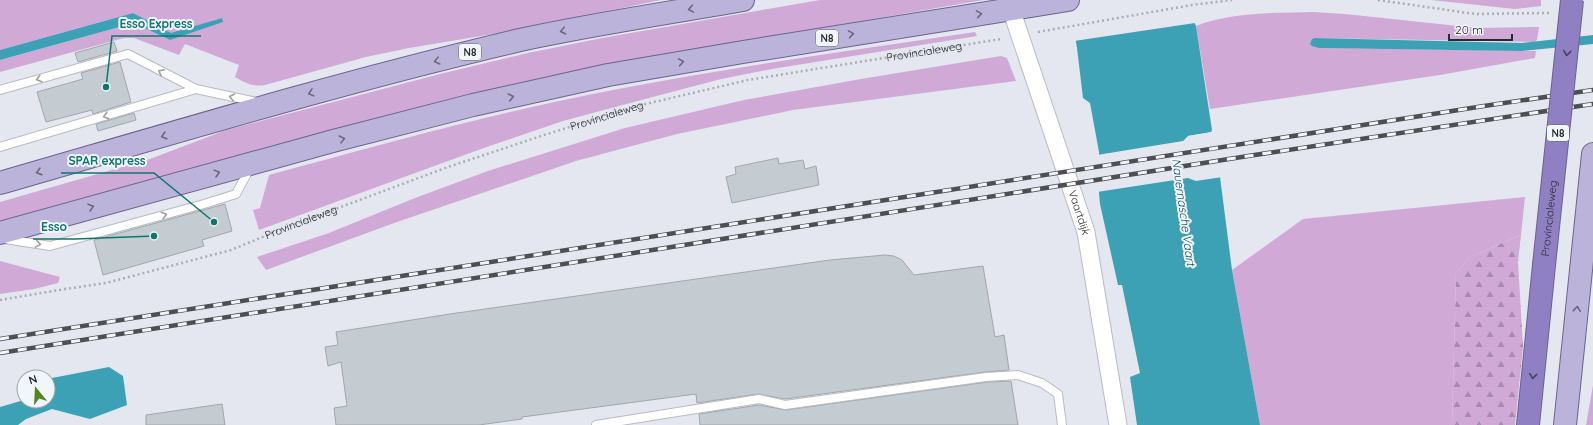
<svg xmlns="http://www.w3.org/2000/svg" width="1593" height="425" font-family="Quicksand,sans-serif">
<defs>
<pattern id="forest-firs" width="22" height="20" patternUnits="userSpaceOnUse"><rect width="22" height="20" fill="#d0a9d7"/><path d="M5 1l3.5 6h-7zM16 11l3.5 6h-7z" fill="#a98aaf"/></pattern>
</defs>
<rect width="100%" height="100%" fill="#e4e7ef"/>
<path fill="#d0a9d7" d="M0,0H661L511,31L409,48L366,57L265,85C253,87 245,83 235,77L239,65L185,44L179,55L134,38H124L0,72V60L134,23L170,40L222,18L171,34L133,13L0,50Z
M820,0H983L631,61L512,85L443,101L0,223V202L150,159L226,130L440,74L528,53L602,38Z
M1431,0H1541V6L1515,9Z
M1313,12L1345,14L1477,28L1539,27L1537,40L1535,42L1315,38L1319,48L1536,51L1535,58L1440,75L1210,109L1196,26C1231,12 1275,13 1313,12Z
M975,32L977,36L772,69L721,79L615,107L563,121L481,149L259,230L253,210L260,208L269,175C383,144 497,112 613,90C733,67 854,50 975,32Z
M1001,56L1007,58L1016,81L793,110L677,134L576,161L397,222L266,270L257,257L329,233L415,198L488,171L625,128L744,100L861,79Z
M1525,197L1521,235L1470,257L1456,273L1452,425H1260L1232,270L1303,219Z
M0,261L60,277L58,283L34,289L0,294Z
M1593,385V425H1586Z"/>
<path fill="url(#forest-firs)" d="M1521,235L1518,262L1523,347L1515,425H1452L1456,273L1470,257Z"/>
<path fill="#3ca1b5" d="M1069,0H1185L1196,26L1212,130L1211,132L1188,136L1196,180L1220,177L1232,270L1260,425H1137L1130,377L1140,373L1122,285H1118L1100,204L1099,193V152L1090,103L1083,98L1077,48Z
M133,13L171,33L222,18L223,22L170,40L134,23L0,60V50Z
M1593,35V44L1522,51L1319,48L1312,46L1310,44L1312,39L1315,38L1522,43Z
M109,367L123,376L127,405L90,419L52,409L26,419L18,425H0V407L24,400L48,401V393L54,391L52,378Z"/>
<path fill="#e4e7ef" d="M1067,0H1187L1194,17L1195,23L1074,41Z
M1213,132L1212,134L1191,137L1198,178L1220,175L1222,177L1196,181L1188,178L1097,192V155L1183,141L1188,136Z"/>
<path fill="#c4cbd1" stroke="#a0a7ac" d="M114,42L117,51L78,62L75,53Z
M120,62L131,102L93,114L92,110L46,122L37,92L83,79L81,73Z
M134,113L136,120L98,131L96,124Z
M778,158L779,164L803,160L805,169L816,166L819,185L732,203L726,177L736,174L735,167Z
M225,204L232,231L202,240L204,246L103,275L94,240Z
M885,255L894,256L902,260L914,275L983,266L995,337L1004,335L1009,370L985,372L785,399L758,394L697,403L696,394L522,417V419L479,425H336L334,408L347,406L341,362L328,366L325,347L338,345L336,332L450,314L830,260Z
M1011,381L1018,425H700L699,414L759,405L786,410L987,382Z
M222,404L225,425H146V415Z"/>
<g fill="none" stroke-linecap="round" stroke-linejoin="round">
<defs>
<path id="lane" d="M0,90L128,54L196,89
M0,147L196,89L257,102
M5,239L50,246L204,204L236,194L250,168
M596,425L759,399L785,405L986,377L1018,375L1042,383L1058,394L1062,425"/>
<g id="street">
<path id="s2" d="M1011,9L1086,232L1118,425"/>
</g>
<path id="primary" d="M0,183C173,133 345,81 520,40C594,24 669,13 743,0
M0,233L333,141L473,105L608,75L737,53L1068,0
M1565,425L1593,154"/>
<path id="highway" d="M1528,425L1544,265"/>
</defs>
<use href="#lane" stroke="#b8bbc2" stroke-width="10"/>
<use href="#street" stroke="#b8bbc2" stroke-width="19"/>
<use href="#primary" stroke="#6b628e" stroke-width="24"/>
<use href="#highway" stroke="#6b628e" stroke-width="24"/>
<g stroke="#abadb3" stroke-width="2.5" stroke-dasharray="2 3" stroke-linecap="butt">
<path d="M1378,0L1475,14L1549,13"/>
<path d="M1038,32L1192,5L1232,0"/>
<path id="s1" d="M0,300L65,289L106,283L231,250L287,227L448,167L544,135L637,106L748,80L1001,39"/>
</g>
<use href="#lane" stroke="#fff" stroke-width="8"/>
<use href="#street" stroke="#fff" stroke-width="17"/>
<use href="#primary" stroke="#bcb3db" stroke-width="22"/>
<use href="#highway" stroke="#8f80c3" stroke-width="22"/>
<defs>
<path id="rail" d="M0,339L1484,106L1593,90
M0,353L1248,156L1593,104"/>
</defs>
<use href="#rail" stroke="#4d4f53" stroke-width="4.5"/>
<use href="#rail" stroke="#f1f5fc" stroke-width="3" stroke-dasharray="9" stroke-linecap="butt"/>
<defs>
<g id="highway-bridge">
<path id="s3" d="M1544,265L1572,0"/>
</g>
</defs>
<use href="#highway-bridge" stroke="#6b628e" stroke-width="24" stroke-linecap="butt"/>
<use href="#highway-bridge" stroke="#8f80c3" stroke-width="22"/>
</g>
<defs><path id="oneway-chevron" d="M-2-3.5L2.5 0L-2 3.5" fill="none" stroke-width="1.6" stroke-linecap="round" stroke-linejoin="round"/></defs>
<g stroke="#6b687b">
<use href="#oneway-chevron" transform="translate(691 9) rotate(170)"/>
<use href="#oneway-chevron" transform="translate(979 14) rotate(-9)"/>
<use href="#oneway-chevron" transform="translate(563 31) rotate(168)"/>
<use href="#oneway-chevron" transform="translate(851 34) rotate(-9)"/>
<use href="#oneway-chevron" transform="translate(437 61) rotate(166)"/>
<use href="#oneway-chevron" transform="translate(681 62) rotate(-10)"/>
<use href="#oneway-chevron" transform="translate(311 93) rotate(165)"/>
<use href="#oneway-chevron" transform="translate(511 97) rotate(-13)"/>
<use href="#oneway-chevron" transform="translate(164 136) rotate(164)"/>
<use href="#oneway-chevron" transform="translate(342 139) rotate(-14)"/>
<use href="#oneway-chevron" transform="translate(39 172) rotate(164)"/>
<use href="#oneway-chevron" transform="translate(217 173) rotate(-15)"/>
<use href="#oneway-chevron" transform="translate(91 207) rotate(-16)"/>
<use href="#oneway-chevron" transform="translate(1577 309) rotate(-84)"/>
</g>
<g stroke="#48445a">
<use href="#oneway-chevron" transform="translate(1567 53) rotate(96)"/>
<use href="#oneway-chevron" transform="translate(1533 376) rotate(96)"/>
</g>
<g stroke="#9f9fa0">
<use href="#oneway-chevron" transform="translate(161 72) rotate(-153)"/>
<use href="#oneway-chevron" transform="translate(39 79) rotate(164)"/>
<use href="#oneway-chevron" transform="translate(232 97) rotate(-168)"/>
<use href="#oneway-chevron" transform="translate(106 116) rotate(164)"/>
<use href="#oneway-chevron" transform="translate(164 215) rotate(-15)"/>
<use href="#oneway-chevron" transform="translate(38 244) rotate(10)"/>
</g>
<g text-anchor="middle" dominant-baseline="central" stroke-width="4" stroke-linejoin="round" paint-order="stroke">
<g fill="#f1f5fc" stroke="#65676b" stroke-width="1">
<rect x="816" y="30" width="22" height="16" rx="3"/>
<rect x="459" y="44" width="22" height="16" rx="3"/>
<rect x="1547" y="125" width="22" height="16" rx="3"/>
</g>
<g font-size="10" font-weight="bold" fill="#292a2d">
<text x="827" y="38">N8</text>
<text x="470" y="52">N8</text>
<text x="1558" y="133">N8</text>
</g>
<g font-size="11" fill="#292a2d" stroke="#f1f5fc">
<text stroke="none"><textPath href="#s1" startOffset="960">Provincialeweg</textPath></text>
<text stroke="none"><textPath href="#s1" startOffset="636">Provincialeweg</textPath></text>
<text stroke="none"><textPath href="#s2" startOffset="215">Vaartdijk</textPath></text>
<text stroke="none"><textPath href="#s3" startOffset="47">Provincialeweg</textPath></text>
<text stroke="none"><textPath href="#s1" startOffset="312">Provincialeweg</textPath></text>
</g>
<g font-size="12" font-style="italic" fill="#124c57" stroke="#f1f5fc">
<text transform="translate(1184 212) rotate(82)">Nauernasche Vaart</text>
</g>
</g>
<path fill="none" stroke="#0f766e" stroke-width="1.5" d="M106 87L112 36H201M214 222L154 173H61M154 236L75 239H33"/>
<g fill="#0f766e" stroke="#f1f5fc" stroke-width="1.5">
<circle cx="106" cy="87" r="4"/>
<circle cx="214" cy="222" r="4"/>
<circle cx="154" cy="236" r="4"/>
</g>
<g font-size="12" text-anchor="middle" font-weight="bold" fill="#0f766e" stroke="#f1f5fc" stroke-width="4" stroke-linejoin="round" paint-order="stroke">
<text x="156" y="28">Esso Express</text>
<text x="107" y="165">SPAR express</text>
<text x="54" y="231">Esso</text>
</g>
<g transform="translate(36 389) rotate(342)"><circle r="19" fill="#f1f5fc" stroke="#a1a4a9"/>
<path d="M0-3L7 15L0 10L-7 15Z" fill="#53871e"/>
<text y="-6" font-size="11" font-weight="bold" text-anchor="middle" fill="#292a2d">N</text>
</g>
<path d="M1449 34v6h63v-6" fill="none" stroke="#292a2d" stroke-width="2"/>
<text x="1455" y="34" font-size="12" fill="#292a2d" stroke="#f1f5fc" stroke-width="3" paint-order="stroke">20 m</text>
</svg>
